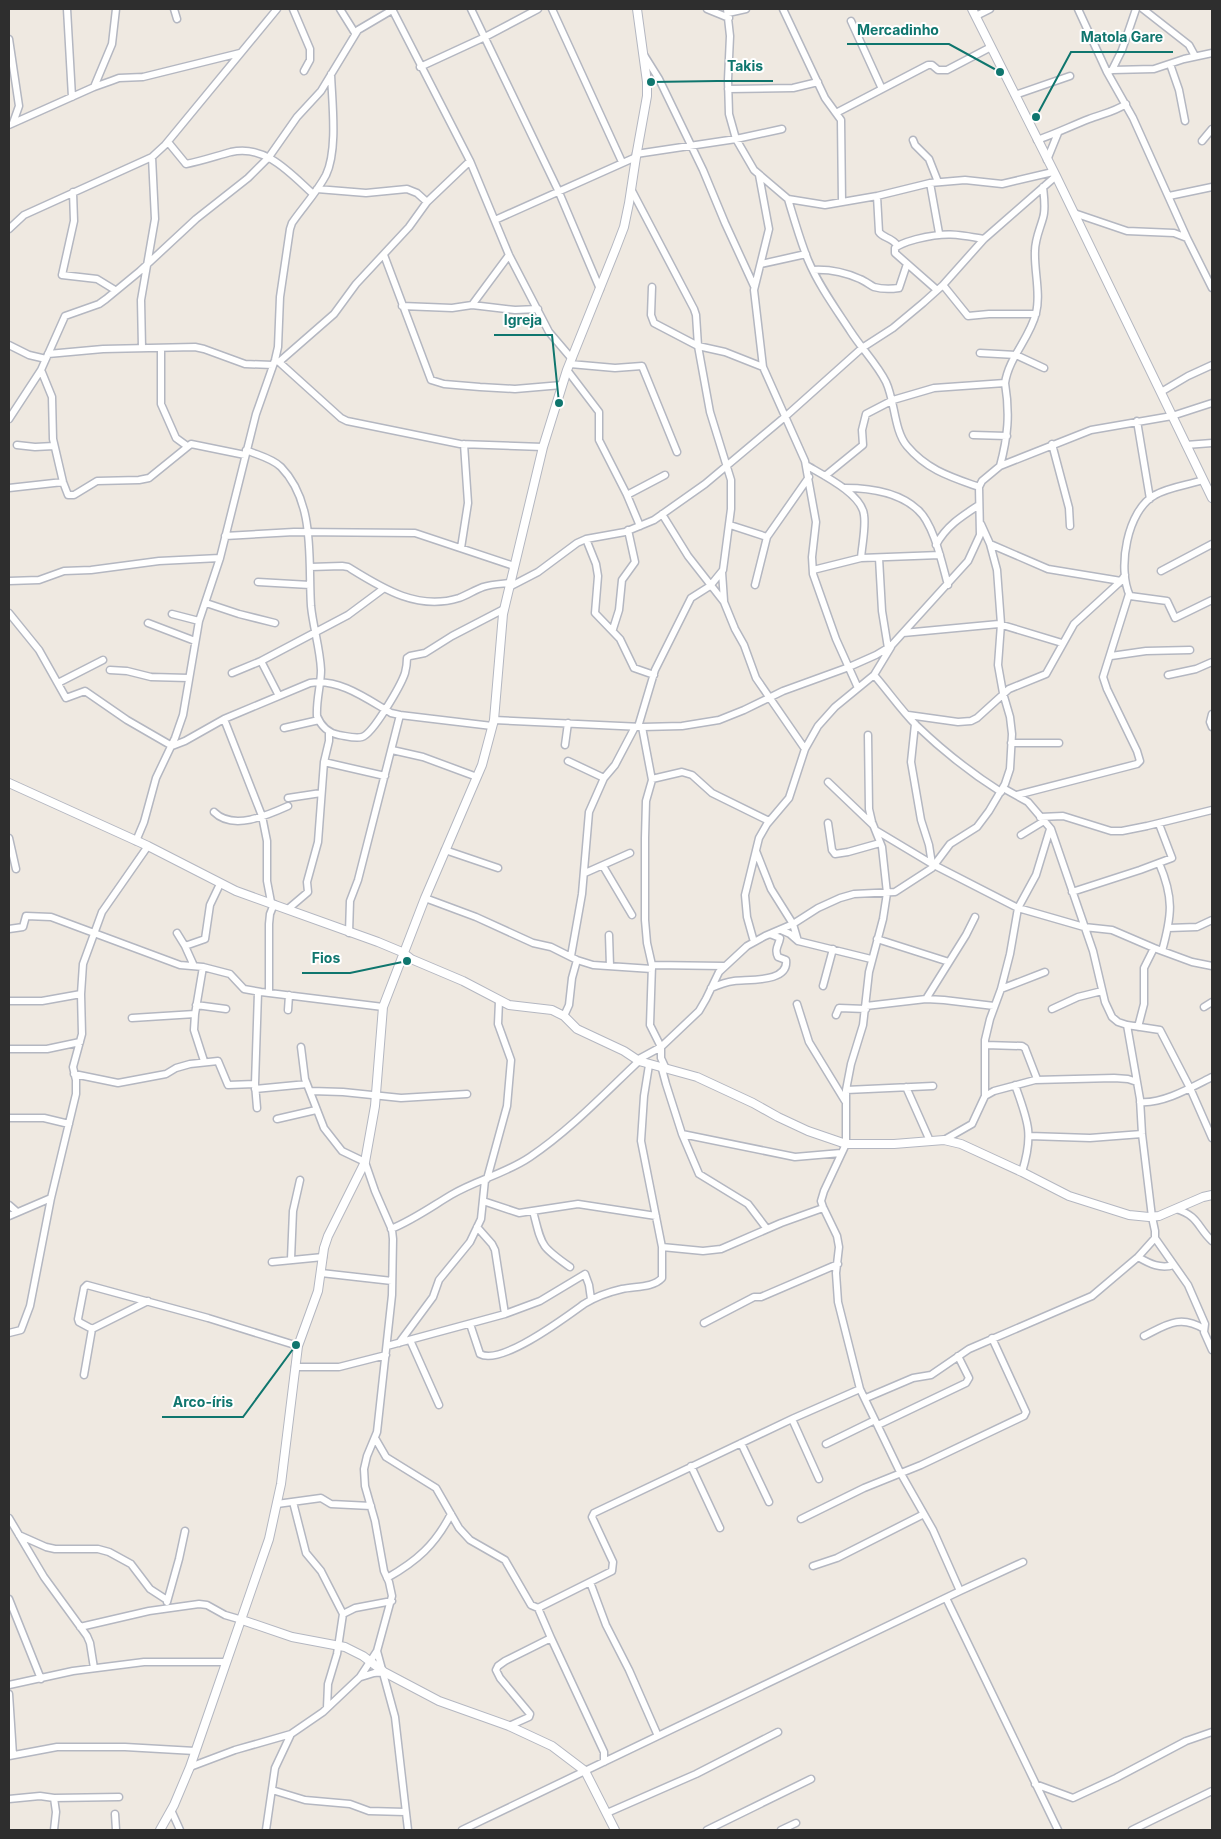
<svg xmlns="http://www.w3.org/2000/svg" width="1221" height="1839" font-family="Inter,sans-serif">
<rect width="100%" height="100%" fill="#efe9e1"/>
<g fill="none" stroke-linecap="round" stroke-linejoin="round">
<defs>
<path id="minor" d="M67,9L72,97
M174,9L177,19
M293,9L310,49V60L304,71
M340,9L355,33
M392,9L470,161L509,255L549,332L572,359
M471,9L558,190L600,289
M552,9L622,162
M707,9L729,18
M727,9L730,36L728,80L729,114L736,139L754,170L788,199L825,205L877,196L930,183L965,180L1002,184L1053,172
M783,9L825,98L841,120L842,202
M1078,9L1107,72L1133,118L1187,238
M1143,9L1189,45L1195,56
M728,13L746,9
M976,16L990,9
M851,21L882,89
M9,39L19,106L13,123
M644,55L659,79L703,170L725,223L754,286
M1170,64L1179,90L1185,121
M420,67L485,37L538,9
M1112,70L1122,50L1136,9
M1107,72L1112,70L1154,69L1184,59L1212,53
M94,87L112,44L116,9
M728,89L793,88L818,82
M1015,95L1070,76
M836,113L928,65H932L938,70H947L991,47
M9,125L94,87L111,81L119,78L143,77L240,53
M913,140L915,145L929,159L938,182
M1037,140C1055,134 1071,126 1089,119C1102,114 1114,112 1126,104
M1202,141L1212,129
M168,142L186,164C202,161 216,156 231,152C265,144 290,173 313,194
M636,154L736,139L782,129
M1047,160L1058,133
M759,175L769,229L754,290L763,367L805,461L816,522L812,557L813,574L836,639L858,688
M930,183L939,233
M317,189L366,193L407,189L417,193L427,202
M631,189L694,309L696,315L698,346L710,412L731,480V509L723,570L710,586L691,598L655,670L638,727
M73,192L74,221L62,275L97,279L115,290
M877,196L879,232C883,238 891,237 897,245
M1169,196L1212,187
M788,199C794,219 800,240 808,260C819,286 836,309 851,332C862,349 877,364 886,382C895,401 894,431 907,446C927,470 951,477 979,487
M1074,213L1127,231L1174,233L1187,238L1212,288
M495,220L636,157
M9,229L24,215L152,157L165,145L277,9
M384,255L431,380L444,384L480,387L515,389L562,385
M761,264L806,254
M813,270C830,269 844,272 860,279C865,281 870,285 874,287C881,289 892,289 899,288L907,264
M943,285L968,316L989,314H1036
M652,287L651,315L654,323L698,346L725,352L763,367
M937,290L895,253V248C901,243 910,241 917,239C945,232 956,234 984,239
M472,305L509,255
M402,306L452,308L472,305L515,310L538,309
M9,345L29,355L46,359
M142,348L141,300L155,219L152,157
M161,349V404L176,438L187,446
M980,353L1016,355L1044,368
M48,354L103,349L195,347L204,349L245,364L273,365
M275,360L279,362L341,418L347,421L460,444L543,447
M279,362L334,314L356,284L409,227L427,202L470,161
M570,364L615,368L642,366L677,452
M41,370L52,397L53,439L63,482L68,495H74L97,481L139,480L149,478L191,444L245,455
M567,370L599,412V440L627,495L640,526
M1161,392L1188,376L1212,365
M9,419L41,370L65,316L99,304L106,299L140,271L196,219L248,178L269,157L297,117L321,91L358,30L392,10
M1137,421L1150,499
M973,435L1007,436
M1052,444L1069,508L1070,526
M17,445L35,447L54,446
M1186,445L1212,443
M246,450C257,455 272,458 281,467C316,503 308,560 311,606C313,627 320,648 321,670C321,685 316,700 317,716C321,726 328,733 339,735C346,736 355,739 362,737C373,734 401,685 405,673C406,669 407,663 407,658L410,656L425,653L452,636L504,609
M806,465C823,475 862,494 864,515C866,527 862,545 861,558
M1000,466C1008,436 1010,414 1005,383
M825,476L863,445L862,430L866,414L893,400L934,388L1005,383C1009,357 1030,338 1036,313C1041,294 1034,271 1035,251C1035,239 1040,229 1043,218C1046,209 1044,197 1043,187
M1203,480C1188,485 1169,487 1155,495C1127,510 1117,569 1130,596L1167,601L1175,618L1212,600
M9,488L63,482
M845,488C869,488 899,492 918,510C934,524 942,564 948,585
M627,495L665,475
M662,514L688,556L724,602L735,629L744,645L756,678L805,749
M730,525L767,537
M225,536L294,532L415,533L514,566
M586,539L596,564L598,576L595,613L620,639L634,668L654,675
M990,544L1048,569L1121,581
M936,545C946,526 962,516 979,505
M461,548L468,503L464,444
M879,558L882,611L888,648
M310,567L342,566L348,567C382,588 417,611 459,598C467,595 475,590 483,587C492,584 501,584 510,583
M813,570L861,558L940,555
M1161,571L1212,544
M722,572L724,601
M9,581L39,580L64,571L91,570L159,561L220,558
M258,582L310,585
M755,585L767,537L809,477
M509,587L538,572L577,543L586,539L625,532L654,520L705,484L786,416L862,348L893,328L923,303L943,285L984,239L1056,176
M206,603L239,614L275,623
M9,613L39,650L66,698L85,691L127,720L172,746L185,741L224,719L310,683C339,678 367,699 391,713L400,715L492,726
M172,614L199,621
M148,623L195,641
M613,629L619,610L622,580L635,562L628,530
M903,633L999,624L1062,643
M1111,656L1146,651L1190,650
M261,661L279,696
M110,670L127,671L151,677L189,678
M232,673L261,661L348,615L383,589
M874,675C888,691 901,710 916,725C942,750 971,773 1001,792
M1168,675L1196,669L1212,662
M58,683L103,660
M1212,714L1210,722L1212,727
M908,715L958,722L971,721L977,718L1009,689L1046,674L1074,624L1121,581L1125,575
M224,719L262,816L267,841V881L271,902
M494,720L642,727L682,726L719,720L744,710L783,691L849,667L876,655L891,646L968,561L980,535L979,487L982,481L1000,466L1091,430L1172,416L1212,403
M915,724L911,762L921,820L929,845L932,864
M642,727L652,780L646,801L645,838V920L647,943L652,965L650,1025L661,1047V1058L666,1069
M284,728L319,720
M868,735L869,809L872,822L882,847L887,893L883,919L869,972L863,1025L851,1064L846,1090V1144L824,1191L821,1201L823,1207L837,1236L839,1247L836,1273L838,1302L860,1389L900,1472L933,1530L960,1591
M1011,743H1059
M565,745L568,723
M392,750L423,757L477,777
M568,761L604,778
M324,762L385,776
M652,779L682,772L692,775L712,793L769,821
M828,782L873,825
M1003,788L1028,802L1051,829L1093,951L1105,1002L1112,1017L1118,1022L1127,1025L1160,1030L1190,1088L1212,1138
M1017,795L1137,764L1140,761L1137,751L1107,689L1103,677L1129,594
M288,798L321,793
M214,812C233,831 268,815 288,806
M1040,817L1063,816L1111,831H1122L1147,826L1212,810
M828,823L832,850L835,854L848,852L880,843
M877,831L932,864L1018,908L1084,927L1112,930L1154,948L1192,962L1212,966
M1021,835L1044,821
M9,838L16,869
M136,841L144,822L156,778L175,738L183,715L199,621L220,558L256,414L275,360L278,347L280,297L290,229L292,223C303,207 317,192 326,175C338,150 332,102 331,74
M445,850L498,868
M756,851L771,889L793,924L798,941
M1159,863C1174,898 1172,915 1162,951
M603,866L632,915
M585,873L630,853
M1072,892L1140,870L1172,858L1159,824
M425,898L476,917L533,943L551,947L577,960L593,965L652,969
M288,909L308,892L307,882L318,842L324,762L329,741V732
M1168,928L1197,927L1212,920
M9,929L23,927L26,916L51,917L180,965L203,967L230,974L244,989L261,992L383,1007
M781,930L790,934L798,941L871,959
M177,933L185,946L194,966
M349,933L350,901L358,880L400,715
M609,935L610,966
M877,939L949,962
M754,942L747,917L745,895L759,838L767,824L789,798L805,749L818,726L835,707L874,675L891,647
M185,946L205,939L210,905L220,884
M571,956L582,894L589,812L604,778L615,765L635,727
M652,965L724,966
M203,967L195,1014L194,1030L204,1061
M823,986L833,949
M711,988C718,985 726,982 734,981C748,979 789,983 786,960L778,957C774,949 779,945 780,938L770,934
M1001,989L1045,972
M269,993V924L270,914L274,904
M926,999L966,935L975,917
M9,1001H42L81,994
M797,1004L809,1042L845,1101
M196,1005L226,1009
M866,1006L926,999L944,1000L994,1006
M1204,1007L1212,1002
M1052,1009L1078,997L1102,991
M288,1010L289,995
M836,1015L839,1008L866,1009
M564,1016L569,1005L572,978L577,960
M132,1018L195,1014
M1138,1027L1144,1004V968L1154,948
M985,1045L1022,1046L1025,1048L1037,1079
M9,1049H47L80,1042
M637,1060L661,1047L699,1011L706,999L719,972L747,946L765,936L793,924L818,908L840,898L854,894L895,892L932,868L950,844L977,827L989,811L1005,784L1010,769L1012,734L1010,717L1003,693L998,665L1001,624L997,570L990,544L981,524
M662,1069L666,1084L682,1134L699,1174L748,1204L767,1229
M74,1074L118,1083L166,1074L176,1068L190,1064L218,1061L228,1085L255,1084
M1015,1085C1028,1121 1034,1134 1022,1172
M906,1087L930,1141
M255,1089L307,1084
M846,1090L933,1086
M311,1091L343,1092L401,1098L467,1094
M985,1096L994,1091L1035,1080L1114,1078L1128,1079L1137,1082
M1140,1102C1163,1104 1192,1087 1212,1077
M257,1108L255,1084L258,992
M9,1118H44L69,1124
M277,1119L316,1110
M682,1134L795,1157L841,1153
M1029,1136L1090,1138L1142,1134
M944,1140L972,1124L985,1096V1040L990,1019L1001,989L1010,954L1018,908L1036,875L1050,829
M487,1179L507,1106L511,1060L498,1024L499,1001
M483,1201L519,1213L578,1204L656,1216
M9,1205L17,1212
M1176,1209C1199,1216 1197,1227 1212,1241
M533,1211C542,1246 540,1246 570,1267
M9,1216L51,1198
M477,1227L492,1244L495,1250L505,1314
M391,1229C413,1220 431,1207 451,1195C476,1180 505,1174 530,1157C570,1130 604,1094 639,1061
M1155,1238L1188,1285L1205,1324L1204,1332L1212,1350
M662,1247L703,1251L721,1249L781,1223L823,1208
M1138,1257C1150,1264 1160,1269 1174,1265
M291,1259L293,1211L300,1180
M272,1262L323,1257
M321,1273L392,1281
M704,1323L754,1297H761L838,1264
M470,1324L480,1354C501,1366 566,1317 584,1304C595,1297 609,1292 622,1289C635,1286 653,1288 662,1278V1247L641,1141L644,1096L649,1065
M92,1329L148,1301
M9,1333L21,1330L30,1306L51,1198L76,1094V1080L73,1067L82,1034L81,994L83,964L102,912L148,846
M1144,1336C1166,1325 1180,1314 1204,1329
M410,1340L439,1405
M399,1343L433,1297L439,1280L470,1242L481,1219L485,1180
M387,1346L505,1314L540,1301L585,1274L589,1285L591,1299
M295,1367H339L386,1355
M84,1375L92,1329L79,1322L78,1319L84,1288L87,1285L208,1318L298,1346
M866,1398L913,1378L931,1375L969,1349L1092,1296L1138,1257L1155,1238V1231L1152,1217L1142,1134L1140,1099L1127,1025
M792,1419L819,1479
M878,1425L966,1383L969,1378L958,1356
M375,1438L386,1457L436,1488L459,1528L470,1540L505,1560L531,1605L538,1608L612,1571L613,1562L592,1517L594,1513L794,1418L860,1389
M741,1443L769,1502
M826,1444L875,1420
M691,1466L720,1528
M293,1502L306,1553L321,1571L343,1614L337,1654L328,1684L327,1708
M277,1504L321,1498L331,1504L371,1506
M9,1518L44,1577L87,1636L90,1643L94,1668
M801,1519L864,1488L921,1465L1024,1416L1026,1412L992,1338
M19,1535L46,1547L55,1549H98L109,1552L131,1564L150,1589L167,1600
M813,1566L837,1558L924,1514
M387,1578C417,1561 435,1545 451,1514
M590,1582L606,1625L629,1670L658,1736
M946,1598L1058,1830
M9,1599L41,1679
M167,1602L179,1559L185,1531
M343,1614L355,1608L392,1601
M80,1627L149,1611L199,1604L207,1605L225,1615L242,1620
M551,1638L604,1752V1762
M377,1651L395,1717L408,1830
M361,1677L374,1673L384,1672
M9,1685L73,1671L144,1662H226
M9,1694L13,1755
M509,1726L529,1717L530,1714L500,1678L496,1670L498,1666L505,1661L551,1638L538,1608
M9,1756L57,1747H125L195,1751
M190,1767L235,1750L291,1734L323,1712L360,1677L377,1651L392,1596L389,1582L384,1571L375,1521L365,1486L364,1469L367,1456L377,1432L392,1295L393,1239L392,1230L375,1191L365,1162L342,1151L324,1128L305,1079L301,1047
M1035,1784L1073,1798L1116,1778L1186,1741L1212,1732
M272,1790L305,1800L350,1804L369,1811L405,1812
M54,1798L119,1797
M9,1799L40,1796L54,1798L56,1812L54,1830
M171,1810L180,1830
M607,1813L696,1774L778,1732
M115,1814L116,1830
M266,1830L275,1768L291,1734
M462,1830L960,1591L1023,1562
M707,1830L811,1779
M781,1830L796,1823
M1132,1830L1212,1791"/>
<path id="tertiary" d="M972,9L1056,176L1212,498
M9,783L148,846L236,891L378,942L402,952L411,959L463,981L509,1005L552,1010L564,1016L577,1029L624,1051L639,1061L697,1077L753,1103L778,1117L808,1131L846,1144H894L944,1140L961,1144L1022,1172L1069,1196L1129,1215L1149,1217L1159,1216L1203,1197L1212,1195
M242,1620L292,1637L345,1647L363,1656L384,1672L439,1701L509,1726L552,1746L585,1771L615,1830
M160,1830L174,1805L190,1767L269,1539L281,1484L298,1346L318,1291L324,1248L328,1236L365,1162L375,1106L383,1007L425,898L482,765L494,720L503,614L543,447L567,370L616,248L624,227L629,203L636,157L647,96V82L637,9"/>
</defs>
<use href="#minor" stroke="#b4b7c1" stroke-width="9"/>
<use href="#tertiary" stroke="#b4b7c1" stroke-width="10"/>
<use href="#minor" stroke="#fff" stroke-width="6"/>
<use href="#tertiary" stroke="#fff" stroke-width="8"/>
</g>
<path fill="none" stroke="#0f766e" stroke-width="2" d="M1000 72L949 44H847M1036 117L1071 52H1173M651 82L717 81H773M559 403L552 335H494M407 961L350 973H302M296 1345L243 1417H162"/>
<g fill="#0f766e" stroke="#fff" stroke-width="2">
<circle cx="1000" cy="72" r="5"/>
<circle cx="1036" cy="117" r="5"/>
<circle cx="651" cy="82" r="5"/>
<circle cx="559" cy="403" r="5"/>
<circle cx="407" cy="961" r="5"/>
<circle cx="296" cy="1345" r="5"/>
</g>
<g font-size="14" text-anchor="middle" font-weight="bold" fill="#0f766e" stroke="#fff" stroke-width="4" stroke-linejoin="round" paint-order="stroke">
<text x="898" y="35">Mercadinho</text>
<text x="1122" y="42">Matola Gare</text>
<text x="745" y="71">Takis</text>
<text x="523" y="325">Igreja</text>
<text x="326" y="963">Fios</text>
<text x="203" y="1407">Arco-íris</text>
</g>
<rect width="1221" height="1839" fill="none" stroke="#2e2e2e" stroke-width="20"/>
</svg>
